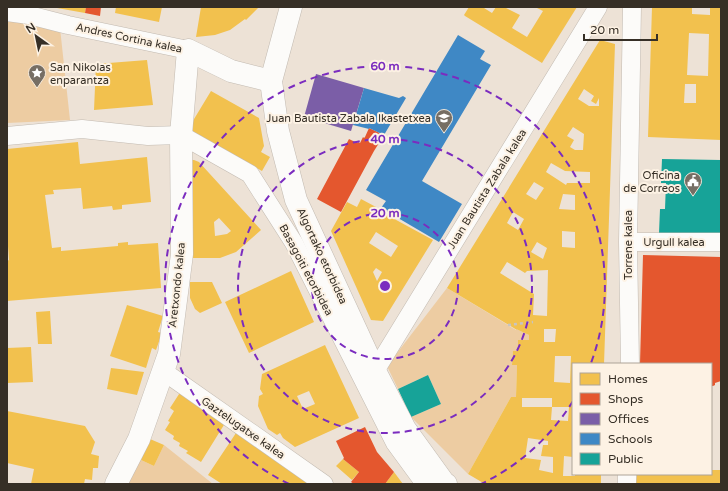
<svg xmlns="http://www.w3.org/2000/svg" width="728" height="491" font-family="'Varela Round',sans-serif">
<rect width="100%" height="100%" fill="#ede2d6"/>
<path fill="#edcca2" d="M7,21L60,28L70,120L7,123Z
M447,288L516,330V329L529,335V340H518V351L513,352L512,364L517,365L516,397H511L468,474L411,417L441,404L428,375L398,389L387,366Z
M164,445L213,484H120L141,460L154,466Z"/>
<path fill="#f2c14e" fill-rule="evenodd" d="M57,7H86L85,13L57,8Z
M116,7H162L159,22L115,13Z
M201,7H259L246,20L245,19L230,30L215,35L196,37Z
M469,7H484V8L492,13L496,7H504L520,15L512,28L527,37L543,11L535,7H577L542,63L465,16L464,15Z
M652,7H692V14L710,15V7H721V140L648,137ZM689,33L709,34L708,76L687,75ZM685,84H696V103H684Z
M600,40L615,44L604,364H573V457L564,456L563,476H575V474H601V484H485L468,474L511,397H516L517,365H512L513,351H518V340H529V335L516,329L517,330L447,288ZM584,89L594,96L591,101L596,104L599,98V106H589L578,99ZM573,127L584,134L583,150H575L570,147L574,140L567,136ZM551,163L565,171L590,172V183H567L566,185L546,172ZM534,182L544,188L536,200L526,194ZM563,194L575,195V210L559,209ZM513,212L524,219L518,230L507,223ZM562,231L575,232V248L562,247ZM537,242L547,248L543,259L531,252ZM507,262L525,273L527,271L548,270L547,316L533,315L534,294L500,273ZM544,329H556L555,342H544ZM555,356H571L570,383L554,382ZM522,398H552V407H569L568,421L551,420L552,407H522ZM528,438L548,441V445H543L541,456L553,457V473L539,470L541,460L525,458Z
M147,60L153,105L94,110L96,64Z
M211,91L259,118L264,146L261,152L270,157L262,171L188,129Z
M78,142L80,164L147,157L151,202L122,205V209L113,210L112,206L83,209L81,188L53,190L54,194L45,195L52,248L61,247V251L118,246V243L128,242V245L158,243L161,288L7,301V261L9,260L8,246H7V149Z
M190,160H194L199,162L261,230L236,252L220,258H186ZM219,218L231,231L227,234L215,236L214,222Z
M361,199L376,207V209L433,240L383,321L371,320L331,231L347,202L357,207ZM376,232L398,246L391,257L369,243ZM376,268L382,272L377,281L373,272Z
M291,271L314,322L249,353L225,302Z
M190,282H212L222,303L200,313L195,309L190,298Z
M127,305L163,316L158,332L162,333L156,350L152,348L146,368L110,356Z
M50,311L52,344H38L36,312Z
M325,345L359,418L295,447L283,438L280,433L277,435L268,429L258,406L259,396L263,394L260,389L262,374ZM309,391L315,404L303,409L297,396Z
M31,347L33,382L7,383V348Z
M111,368L144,372L137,395L107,389Z
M181,391L227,420L201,462L186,453L188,451L179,446L180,443L173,439L174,436L165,430L170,422L168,421L174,411L170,408Z
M7,411L85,426L95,442L91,454L99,456L98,468H93L92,480L85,479L84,484H31L34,469L7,463Z
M236,433L313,484H222L208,475Z
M150,439L164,445L154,466L141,460Z
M343,459L359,472L352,480L336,466Z
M711,470H721V484H636L637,474H711Z
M394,472L403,484H385Z"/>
<path fill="#e4572e" d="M86,7H101L100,16L85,13Z
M369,128L384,135L374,151L341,212L317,199L349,139L357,143L358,142L360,143L363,137L364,138L365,137Z
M643,255L721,257V381L715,383V385L713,386H711V364H640Z
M365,427L377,452L394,472L385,484H354L351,482L359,472L343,459L344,458L336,441Z"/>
<path fill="#7b5ea7" d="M316,74L364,88L351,131L304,117Z"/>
<path fill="#3f88c5" d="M458,35L485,51L480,59L491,65L422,181L462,204L439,242L381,208L386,201L366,190Z
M364,88L399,98L403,96L406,98L384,135L369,128V129L353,125Z"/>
<path fill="#17a398" d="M662,159L721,160V236L659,233L660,209H665L666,183H661Z
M428,375L441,404L411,417L398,389Z"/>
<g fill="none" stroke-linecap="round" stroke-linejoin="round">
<defs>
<path id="pedestrian" d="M7,12L29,15L68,25L188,50
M7,136L82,129L148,136L181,135L250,174L294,243L395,443L425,484
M628,242H721
M630,364L628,242L632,7
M163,371L324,484
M375,371L598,7
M627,484V474"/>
<path id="minor" d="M116,484L139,439L169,354L182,254L181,135L188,50L231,71L271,81"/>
<path id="tertiary" d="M291,7L271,81L278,131L296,200L375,371L405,429L444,483L446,484"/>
</defs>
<use href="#pedestrian" stroke="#c2bab1" stroke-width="19"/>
<use href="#minor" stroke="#c2bab1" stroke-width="23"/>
<use href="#tertiary" stroke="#c2bab1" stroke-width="23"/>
<path stroke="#c8c4c1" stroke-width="2.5" stroke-dasharray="3 3" stroke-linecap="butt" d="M508,325L533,322"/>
<use href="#pedestrian" stroke="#fcfbf9" stroke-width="18"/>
<use href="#minor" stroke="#fcfbf9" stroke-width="22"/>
<use href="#tertiary" stroke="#fcfbf9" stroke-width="22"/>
</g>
<g fill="none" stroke="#7b2cbf" stroke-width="2" stroke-dasharray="7 5">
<circle cx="385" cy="286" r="73"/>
<circle cx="385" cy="286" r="147"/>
<path d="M573 401A220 220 0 0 1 481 484M289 484A220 220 0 1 1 591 363"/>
</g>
<defs>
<symbol id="sight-pin" viewBox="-11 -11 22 30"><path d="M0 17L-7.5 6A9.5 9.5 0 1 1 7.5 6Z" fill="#766e64" stroke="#fdf2e4"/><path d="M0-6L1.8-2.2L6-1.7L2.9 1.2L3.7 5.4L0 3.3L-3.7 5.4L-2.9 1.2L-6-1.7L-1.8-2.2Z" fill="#fff"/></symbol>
<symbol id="school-pin" viewBox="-11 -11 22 30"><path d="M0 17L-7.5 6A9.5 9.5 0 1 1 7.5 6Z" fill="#766e64" stroke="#fdf2e4"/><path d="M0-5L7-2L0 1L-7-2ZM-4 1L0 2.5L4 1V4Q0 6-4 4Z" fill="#fff"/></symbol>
<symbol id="civic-pin" viewBox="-11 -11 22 30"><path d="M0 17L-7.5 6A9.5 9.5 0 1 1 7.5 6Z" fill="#766e64" stroke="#fdf2e4"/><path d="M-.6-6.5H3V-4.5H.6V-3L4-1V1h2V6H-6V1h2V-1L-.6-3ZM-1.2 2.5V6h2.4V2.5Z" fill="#fff"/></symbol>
</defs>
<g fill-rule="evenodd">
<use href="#sight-pin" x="27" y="63" width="20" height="27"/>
<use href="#school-pin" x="434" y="108" width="20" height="27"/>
<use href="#civic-pin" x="683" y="171" width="20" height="27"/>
</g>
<g text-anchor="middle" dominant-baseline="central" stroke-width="4" stroke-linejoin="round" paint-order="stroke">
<g font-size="11" fill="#362f26" stroke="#fdf2e4">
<text transform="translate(129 38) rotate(12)">Andres Cortina kalea</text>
<text transform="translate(487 189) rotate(-58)">Juan Bautista Zabala kalea</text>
<text x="674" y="242">Urgull kalea</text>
<text transform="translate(628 245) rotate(-90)">Torrene kalea</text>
<text transform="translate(322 256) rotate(65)">Algortako etorbidea</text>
<text transform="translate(306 270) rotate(62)">Basagoiti etorbidea</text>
<text transform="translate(177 285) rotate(-84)">Aretxondo kalea</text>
<text transform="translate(243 428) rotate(35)">Gaztelugatxe kalea</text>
</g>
<g font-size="11" fill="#362f26" stroke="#fdf2e4" text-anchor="end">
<text x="50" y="67" text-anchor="start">San Nikolas<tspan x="50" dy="13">enparantza</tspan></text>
<text x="431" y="118">Juan Bautista Zabala Ikastetxea</text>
<text x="680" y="175">Oficina<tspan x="680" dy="13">de Correos</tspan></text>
</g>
</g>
<circle cx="385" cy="286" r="6" fill="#7b2cbf" stroke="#fdf2e4" stroke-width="2"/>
<g font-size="12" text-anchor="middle" font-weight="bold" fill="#7b2cbf" stroke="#fdf2e4" stroke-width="4" stroke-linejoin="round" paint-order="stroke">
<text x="385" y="70">60 m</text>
<text x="385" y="143">40 m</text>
<text x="385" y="217">20 m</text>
</g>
<rect width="728" height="491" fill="none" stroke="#362f26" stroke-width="16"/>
<rect x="572" y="363" width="140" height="112" fill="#fdf2e4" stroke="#ada498"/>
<rect x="580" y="373" width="20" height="12" fill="#f2c14e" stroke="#ada498"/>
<text x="608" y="383" font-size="12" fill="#362f26">Homes</text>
<rect x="580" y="393" width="20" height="12" fill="#e4572e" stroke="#ada498"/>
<text x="608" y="403" font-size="12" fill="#362f26">Shops</text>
<rect x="580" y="413" width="20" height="12" fill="#7b5ea7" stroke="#ada498"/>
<text x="608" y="423" font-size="12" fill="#362f26">Offices</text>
<rect x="580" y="433" width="20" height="12" fill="#3f88c5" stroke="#ada498"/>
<text x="608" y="443" font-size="12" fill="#362f26">Schools</text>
<rect x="580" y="453" width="20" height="12" fill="#17a398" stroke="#ada498"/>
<text x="608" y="463" font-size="12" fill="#362f26">Public</text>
<g transform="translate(36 36) rotate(327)" stroke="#fdf2e4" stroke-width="3" paint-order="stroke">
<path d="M0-3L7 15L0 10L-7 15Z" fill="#362f26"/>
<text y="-6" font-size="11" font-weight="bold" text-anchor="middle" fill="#362f26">N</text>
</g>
<path d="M584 34v6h73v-6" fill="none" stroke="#362f26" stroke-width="2"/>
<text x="590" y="34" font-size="12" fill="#362f26" stroke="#fdf2e4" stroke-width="3" paint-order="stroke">20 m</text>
</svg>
